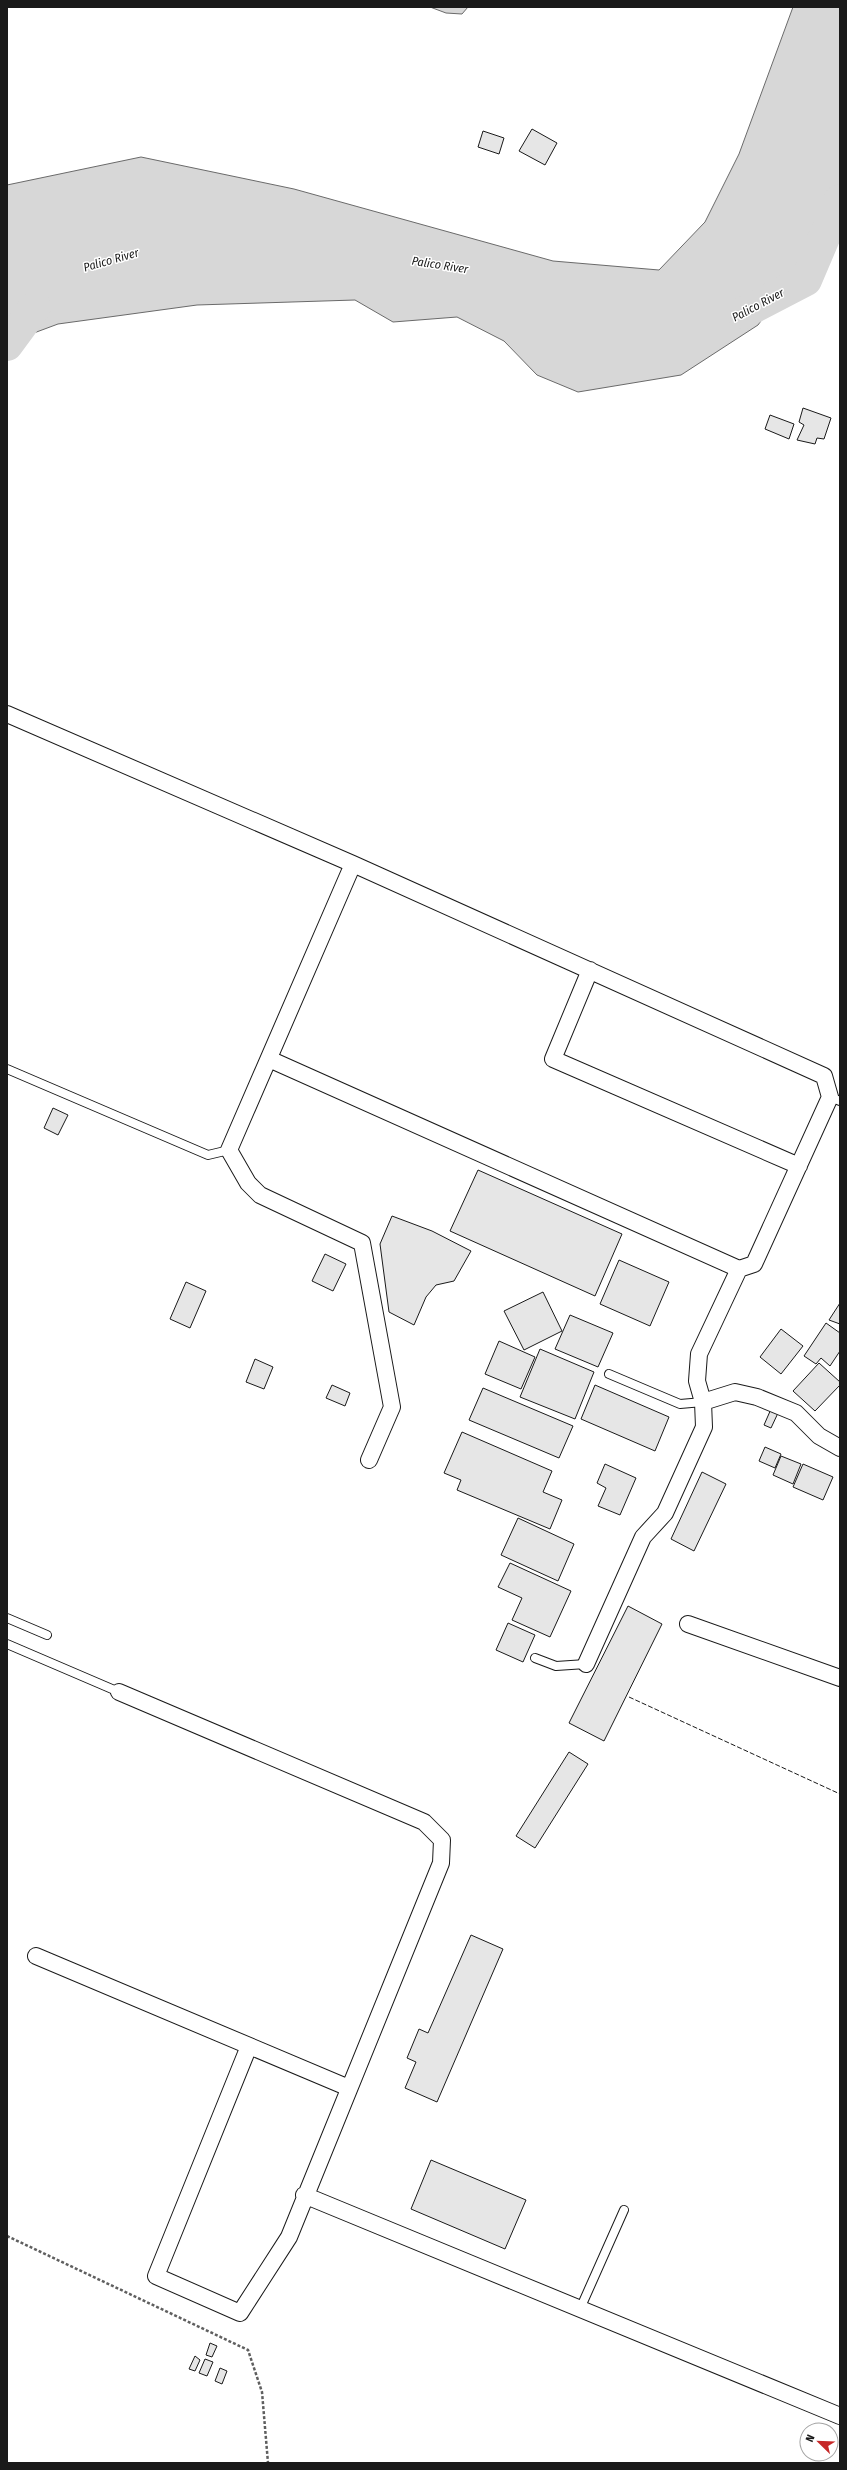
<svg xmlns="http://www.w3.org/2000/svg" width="847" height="2470" font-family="'Fira Sans Condensed',sans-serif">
<rect width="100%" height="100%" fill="#fff"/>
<path fill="#d7d7d7" stroke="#6a6a6a" d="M430,7H468L462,14L446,13Z
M793,7H840V209L835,220L758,325L681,375L578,392L537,375L504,341L457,317L393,322L355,300L197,305L58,324L7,343V185L141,157L294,189L553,261L659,270L705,222L739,154Z"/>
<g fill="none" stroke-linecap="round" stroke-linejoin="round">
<path stroke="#d7d7d7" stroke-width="32" d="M743,313L806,280L840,200
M7,345L35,307"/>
</g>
<path fill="#e6e6e6" stroke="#1a1a1a" d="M532,129L557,143L545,165L519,151Z
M483,131L504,138L499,154L478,147Z
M803,408L831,418L824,439L817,438L815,444L797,440L804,425L799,422Z
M770,415L794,424L789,439L765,429Z
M53,1108L68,1115L58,1135L44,1128Z
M478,1170L622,1234L595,1296L450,1231Z
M392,1216L432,1231L471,1251L454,1281L436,1285L426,1297L414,1325L389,1312L380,1244Z
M325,1254L346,1264L333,1291L312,1281Z
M619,1260L669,1282L650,1326L600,1304Z
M186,1282L206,1291L190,1328L170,1319Z
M543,1292L562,1331L524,1350L504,1311Z
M840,1303V1324L829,1320Z
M570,1315L613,1333L598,1367L555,1349Z
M826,1323L840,1333V1351L830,1366L821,1358L816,1364L804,1356Z
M781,1329L803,1346L781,1374L760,1357Z
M499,1341L535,1357L521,1389L485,1374Z
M540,1349L594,1372L575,1419L520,1397Z
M255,1359L273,1367L264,1389L246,1382Z
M819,1363L840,1382V1385L815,1411L793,1391Z
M332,1385L350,1393L345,1406L326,1398Z
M595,1385L669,1417L655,1451L581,1419Z
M483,1388L573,1426L559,1458L469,1420Z
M771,1409L778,1413L771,1428L764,1425Z
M462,1432L552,1471L543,1492L562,1500L550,1529L457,1490L461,1480L444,1473Z
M765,1447L781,1454L775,1468L759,1461Z
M781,1456L801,1464L793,1484L773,1475Z
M605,1464L636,1478L620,1515L598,1506L606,1488L597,1483Z
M803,1464L833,1477L823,1500L793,1487Z
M702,1472L726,1484L694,1551L671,1539Z
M518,1518L574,1544L558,1581L501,1555Z
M510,1563L571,1591L550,1637L512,1620L522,1598L498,1587Z
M628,1606L662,1624L604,1741L569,1723Z
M508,1623L535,1635L523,1662L496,1650Z
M569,1752L588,1764L535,1848L516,1836Z
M471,1935L503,1949L437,2102L405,2088L416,2062L407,2058L419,2029L428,2033Z
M431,2160L526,2200L505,2249L411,2209Z
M210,2343L217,2346L212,2357L206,2355Z
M195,2356L200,2360L195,2371L189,2369Z
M205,2359L213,2362L207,2376L199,2373Z
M220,2368L227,2371L222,2384L215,2381Z"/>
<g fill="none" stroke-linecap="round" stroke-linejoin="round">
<defs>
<path id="lane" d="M7,1069L208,1155L229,1150
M830,1097L840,1101
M609,1374L680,1404L703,1402
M7,1618L47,1635
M7,1644L119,1692
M535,1658L556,1666L586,1664
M580,2309L624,2210"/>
<path id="street" d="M7,714L353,864L824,1076L830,1097L754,1264L739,1269L699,1354L697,1381L703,1402L704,1427L665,1513L643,1537L586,1664
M353,864L229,1150L248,1183L260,1195L362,1243L392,1407L369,1460
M590,970L553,1059L799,1166
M269,1059L739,1269
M703,1402L735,1392L757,1397L796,1413L819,1436L840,1448
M688,1624L840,1678
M119,1692L424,1822L442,1840L441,1863L289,2237L240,2313L156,2276L249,2046
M36,1956L349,2088
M304,2195L840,2416"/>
</defs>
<use href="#lane" stroke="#1a1a1a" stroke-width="10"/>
<use href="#street" stroke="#1a1a1a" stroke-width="18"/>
<path stroke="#5f5f5f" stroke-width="2.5" stroke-dasharray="3 2" stroke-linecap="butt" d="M7,2236L248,2350L262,2392L268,2463"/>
<use href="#lane" stroke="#fff" stroke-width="8"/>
<use href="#street" stroke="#fff" stroke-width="16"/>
<path stroke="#1a1a1a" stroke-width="1" stroke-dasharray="5 2" stroke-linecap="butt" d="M629,1697L840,1794"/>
</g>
<g text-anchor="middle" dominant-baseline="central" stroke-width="3" stroke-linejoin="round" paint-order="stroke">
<g font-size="12" font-style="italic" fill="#1a1a1a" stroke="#fff">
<text transform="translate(111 260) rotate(-16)">Palico River</text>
<text transform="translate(440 265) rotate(9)">Palico River</text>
<text transform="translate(758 305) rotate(-28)">Palico River</text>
</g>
</g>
<rect width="847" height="2470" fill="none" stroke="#1a1a1a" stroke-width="16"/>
<g transform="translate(819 2442) rotate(293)"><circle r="19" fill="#ffffff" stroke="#a3a3a3"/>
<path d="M0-3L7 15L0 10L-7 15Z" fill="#c62828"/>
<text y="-6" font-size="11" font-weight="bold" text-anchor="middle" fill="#1a1a1a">N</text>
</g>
</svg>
